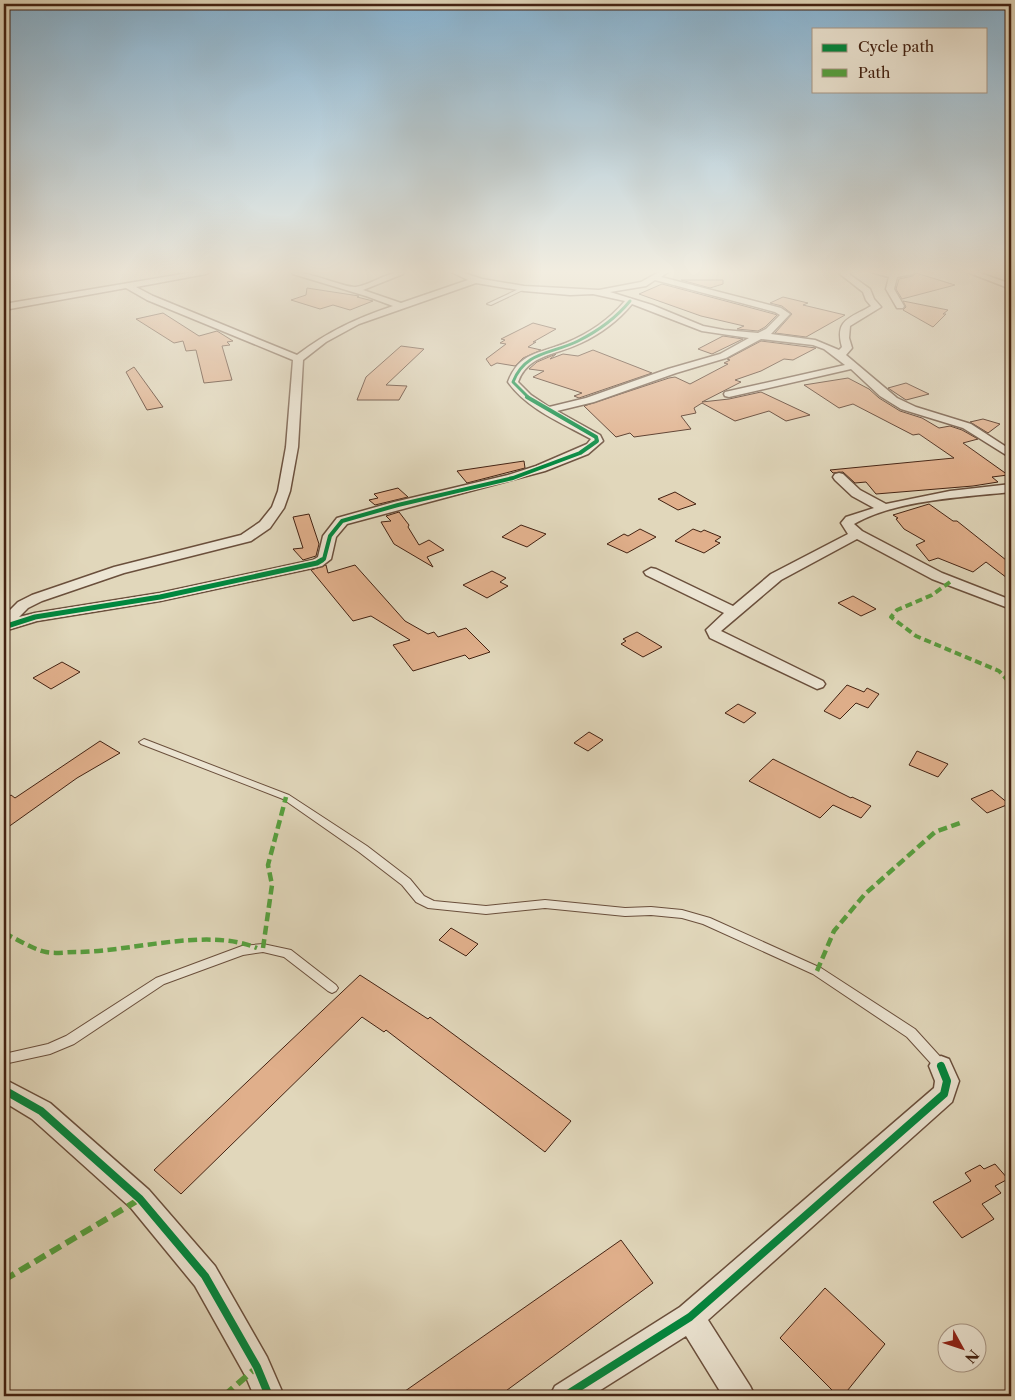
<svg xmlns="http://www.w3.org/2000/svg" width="1015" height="1400" font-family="'Libre Caslon Text',serif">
<rect width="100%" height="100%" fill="#e1d7bb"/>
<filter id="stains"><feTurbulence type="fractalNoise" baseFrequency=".004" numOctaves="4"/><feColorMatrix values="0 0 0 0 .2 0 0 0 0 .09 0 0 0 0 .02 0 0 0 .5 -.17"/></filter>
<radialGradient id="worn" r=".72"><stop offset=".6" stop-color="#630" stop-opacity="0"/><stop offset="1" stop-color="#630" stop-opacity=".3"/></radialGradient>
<path fill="#e0af8b" stroke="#432212" d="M916,273L955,285L902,299L896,289L899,279L913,276Z
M681,280H723V284L710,288Z
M662,284L774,314L777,315L765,327L758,331L737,329L744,326L701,316L639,294Z
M307,288L359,296L357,297L373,301L350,310L333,305L320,309L291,300L306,295Z
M783,297L808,303L803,305L845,315L806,337L775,333L792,314L782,306L770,303Z
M903,301L948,310L943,314H946L933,327L903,310L906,307Z
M163,313L199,336L217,331L233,341L227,342L230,345L222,346L232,380L204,383L196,350L186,351L183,341L174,343L136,319Z
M533,323L556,329L533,342H536L528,347L541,350L523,358L515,366L497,363L491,366L486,359L506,344L500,343L505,340L501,339Z
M723,336L743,339L712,354L698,349Z
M761,341L816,348L793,360L784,359L761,371L735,380L741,382L702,402L729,399L761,392L810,415L786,421L769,411L735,421L702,403L694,408L696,413L681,416L691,429L634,437L630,433L616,437L584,406L669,378L675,377L690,384L728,364L724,363L730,360L727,359Z
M401,346L424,349L386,385L407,386L399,400H357L366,377Z
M593,350L652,373L579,398L574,396L582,393L533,377L544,371L529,369L537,362L556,354L550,359L563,354L578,356Z
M134,367L163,407L147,410L126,372Z
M848,378L869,389L879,398L900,411L922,418L939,428L950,426L962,430L978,439L963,443L1008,475L992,477L998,482L973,486L876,494L866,482L855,483L843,472L833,473L830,470L954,458L919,434L913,435L853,404L839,408L804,385Z
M906,383L929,394L906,400L888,388Z
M983,419L1000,424L988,433L970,422Z
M524,461L525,468L467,483L457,471Z
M398,488L408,497L375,505L369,500L378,498L374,494Z
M675,492L696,504L678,510L658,499Z
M929,504L953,521H957L1011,564V581L986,562L973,572L938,558L929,561L916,545L925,541L904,529L896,519L898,518L893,515Z
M399,512L409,525L408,527L419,545L429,540L444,550L427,557L433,567L394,544L381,522L391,521L386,516Z
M309,514L319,544L316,556L303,560L293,549L303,548L293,517Z
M521,525L546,534L527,547L502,537Z
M640,529L656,537L627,553L607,544L624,534L628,536Z
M693,529L701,532L704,530L721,537L715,541L720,543L704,553L675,541Z
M326,565L328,573L355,565L405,621L428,634L434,632L438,637L466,628L490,652L469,659L465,655L413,671L393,645L410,640L371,616L353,621L311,570Z
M492,571L506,578L500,582L508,586L487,598L463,585Z
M853,596L876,609L861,616L838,603Z
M637,632L662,647L643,657L621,644L626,641L623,639Z
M62,662L80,672L51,689L33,678Z
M847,685L864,692L867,688L879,694L868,708L856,703L840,719L824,711Z
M738,704L756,713L744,723L725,713Z
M589,732L603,740L588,751L574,743Z
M100,741L120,753L77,778L4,830V800L11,795L15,798Z
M917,751L948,764L938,777L909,765Z
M773,759L851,798L852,797L871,806L861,818L833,805L820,818L749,781Z
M992,790L1009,804L987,813L971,799Z
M451,928L478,944L466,956L439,940Z
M360,975L428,1019L430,1017L571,1121L545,1152L386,1030L384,1032L362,1017L181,1194L154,1170Z
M995,1164L1008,1179L995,1186L1001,1193L982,1204L994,1219L962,1238L933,1202L971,1181L965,1173L980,1165L984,1169Z
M621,1240L653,1283L499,1396H398Z
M825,1288L885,1344L843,1396H838L780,1338Z"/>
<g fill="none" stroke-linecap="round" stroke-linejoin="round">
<defs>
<path id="service" d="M523,287L527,288L491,305L487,304Z
M144,739L289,795L367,846L410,879L424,896L434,901L486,906L545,900L625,908L651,907L682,910L710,918L821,968L915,1029L945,1062L947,1066L945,1070L941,1071L937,1070L907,1037L813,974L703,924L682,918L651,915L625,916L545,908L486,914L428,908L416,902L402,885L359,852L283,799L141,744L139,742Z
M263,944L291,950L336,985L338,988L336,991L332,993L328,991L284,957L263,952L243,955L164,984L74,1044L50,1054L4,1064V1054L48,1044L66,1036L156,978L242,946Z"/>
<path id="minor" d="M194,272H210L206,274L136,287L153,296L297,355C329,331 355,319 393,306L366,296L293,274L292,272C311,272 345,288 356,287C373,284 386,272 404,272L403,274L363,290L401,303L468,280L451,272H461L482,279L524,286L599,290L641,282L659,272H668L661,277L781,308L790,314L771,334L815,340L839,350L842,347C834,319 851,318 871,306L866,300L863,292L840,274L842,272H850L849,274L870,289L874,299L881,307L850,326L849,338L852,348L846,355L897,398L916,407L971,424L1011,450V458L963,428L901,409L880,396L851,369L729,397L725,396L724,394L725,392L845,365L824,349L813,345L761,339L726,358L676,373L594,402L557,411L600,435L603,441L588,454L545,471L347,524L336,537L331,559L322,566L160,601L37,621L4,631V616L18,602L32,595L114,567L241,535L260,522L272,507L278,491L286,447L293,360L147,300L126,288L4,310V304ZM655,280L775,312L780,315L766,329L758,333L724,330L703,326L652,305L610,292L646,286ZM476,283L524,291L570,295L593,294L625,301C610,319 588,334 566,343C539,354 519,352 508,382C527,409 562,423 591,439L587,444L536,466L508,475L394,502L337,518L323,536L318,557L313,560L160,593L35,613L19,617L28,608L42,601L124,573L251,541L270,528L284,508L290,491L298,447L303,360L326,342L359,324ZM632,304L702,331L749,338L720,354L668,369L586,398L549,407L531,395L518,382C528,354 557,355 581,343C600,334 618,321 632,304Z
M871,272H914L913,274L897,277L894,289L904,306L903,308H897L886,289L889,277Z
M967,272H977L1011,284V289Z
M839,473L843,474L860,490L886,504L950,491L1011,484V492C964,497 895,500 854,524L862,531L942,573L1011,600V609L932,579L857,539L781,580L721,631L823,681L825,684L823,687L817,689L710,638L706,630L724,613L646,575L644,572L651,568L656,569L733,606L771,574L848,534L841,523L846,517L874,508L852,496L835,480L833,477L835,474Z
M941,1056L949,1059L959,1081L952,1102L708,1320L750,1386L755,1396H723L686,1336L591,1396H550L555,1386L680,1307L934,1088L935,1081L929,1066L933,1059Z
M4,1079L50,1103L149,1190L215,1266L267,1357L284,1396H254L246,1377L195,1286L131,1208L32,1119L4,1102Z"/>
</defs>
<use href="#service" stroke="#6a4f3c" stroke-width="2"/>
<use href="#minor" stroke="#6a4f3c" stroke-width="3"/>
<use href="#service" fill="#ece5d3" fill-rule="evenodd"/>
<use href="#minor" fill="#ece5d3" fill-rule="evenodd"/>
<path stroke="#55a23f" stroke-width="4" stroke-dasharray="7 4" stroke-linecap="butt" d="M950,582L932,595L897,610L891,617L916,636L999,671L1011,684"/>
<path stroke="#55a23f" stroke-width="4.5" stroke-dasharray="9 4.5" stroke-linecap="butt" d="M4,933C17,939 32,949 46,952C55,954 67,952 76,952C131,952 206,927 257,948
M263,948L272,885L268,865L286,797
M817,971L834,931L865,894L935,832L960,823"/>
<path stroke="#55a23f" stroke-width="6" stroke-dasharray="12 6" stroke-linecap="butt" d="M4,1280L140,1199
M224,1396L257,1367"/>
<defs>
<path id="cycleway-far3" d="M529,398L513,382C525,351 552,354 578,341C598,331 616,318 630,301"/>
<path id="cycleway-far2" d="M320,561L324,559L330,536L342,521L398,505L513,478L580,453L597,441L596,437L527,397"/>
<path id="cycleway-far1" d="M4,627L35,617L160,597L317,563L322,560"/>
<path id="cycleway" d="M4,1090L41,1111L140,1199L205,1276L257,1367L269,1396
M565,1396L690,1317L944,1094L947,1081L941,1066"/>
</defs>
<use href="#cycleway-far3" stroke="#ece5d3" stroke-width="5"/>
<use href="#cycleway-far2" stroke="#ece5d3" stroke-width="6"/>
<use href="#cycleway-far1" stroke="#ece5d3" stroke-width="8"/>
<use href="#cycleway" stroke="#ece5d3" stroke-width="11"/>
<use href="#cycleway-far3" stroke="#00873e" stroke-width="3"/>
<use href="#cycleway-far2" stroke="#00873e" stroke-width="4"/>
<use href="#cycleway-far1" stroke="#00873e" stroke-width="5"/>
<use href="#cycleway" stroke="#00873e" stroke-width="8"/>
</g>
<linearGradient id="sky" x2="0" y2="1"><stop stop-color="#87b5d5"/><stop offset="0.58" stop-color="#f2ede0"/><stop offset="1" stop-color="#f2ede0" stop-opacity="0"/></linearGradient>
<rect width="1015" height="468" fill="url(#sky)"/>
<rect width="1015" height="1400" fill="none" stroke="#e1d7bb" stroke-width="20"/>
<rect x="5" y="5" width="1005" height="1390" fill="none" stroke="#432212" stroke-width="2.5"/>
<rect x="10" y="10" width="995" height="1380" fill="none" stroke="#432212"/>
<rect x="812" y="28" width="175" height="65" fill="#ece5d3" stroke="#a89786"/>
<rect x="822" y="44" width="25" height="8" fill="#00873e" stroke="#a89786"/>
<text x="858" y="52" font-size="15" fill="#432212">Cycle path</text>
<rect x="822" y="69" width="25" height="8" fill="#55a23f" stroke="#a89786"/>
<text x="858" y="78" font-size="15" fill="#432212">Path</text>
<g transform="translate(962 1348) rotate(130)"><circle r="24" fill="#ece5d3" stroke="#a89786"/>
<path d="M0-4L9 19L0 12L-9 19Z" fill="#8f2418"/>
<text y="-8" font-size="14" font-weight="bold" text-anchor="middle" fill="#432212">N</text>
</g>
<rect width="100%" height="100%" filter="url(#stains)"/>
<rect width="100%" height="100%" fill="url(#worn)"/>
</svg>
